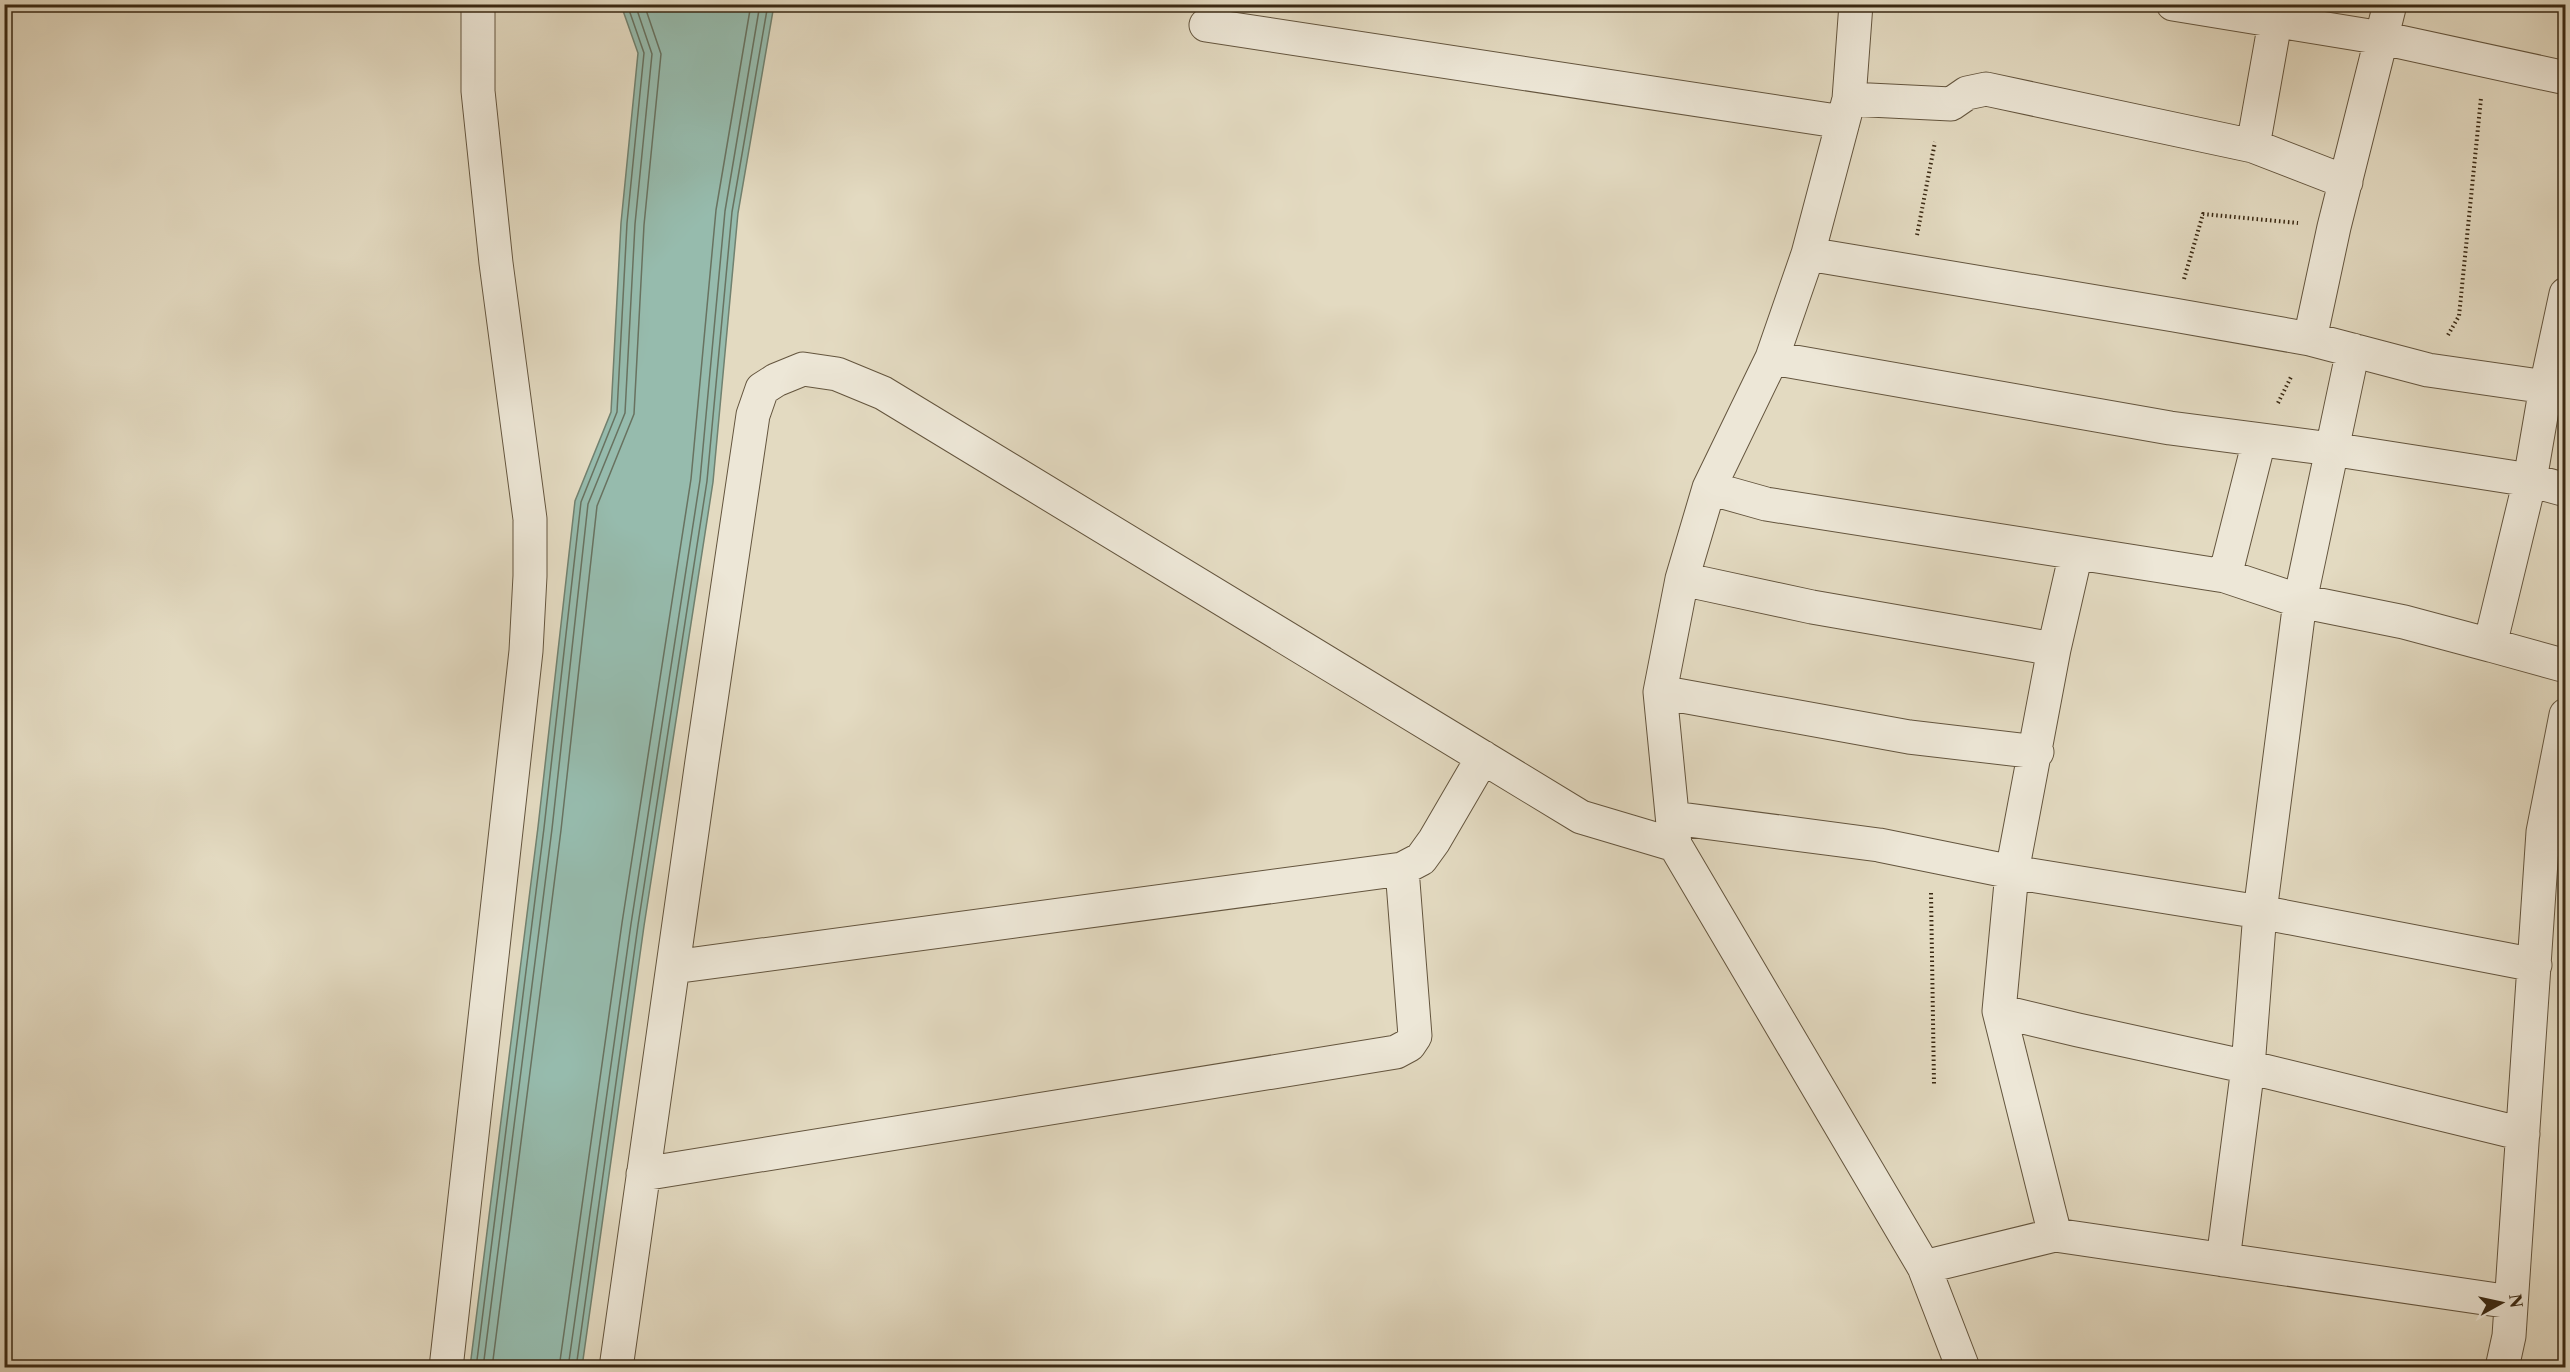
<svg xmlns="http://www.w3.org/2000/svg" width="2570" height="1372" font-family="'Libre Caslon Text',serif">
<rect width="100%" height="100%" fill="#e3dac1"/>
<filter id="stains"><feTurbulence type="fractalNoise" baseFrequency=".00333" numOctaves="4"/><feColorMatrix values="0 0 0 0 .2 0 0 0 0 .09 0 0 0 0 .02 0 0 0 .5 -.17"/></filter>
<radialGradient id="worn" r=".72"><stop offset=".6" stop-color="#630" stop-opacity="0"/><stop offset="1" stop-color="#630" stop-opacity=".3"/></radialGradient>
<path fill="#96bbad" stroke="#71816f" stroke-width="1.5" d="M621,5H774L738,213L713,482L644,926L582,1367H470L538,827L575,501L611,412L621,223L638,53Z"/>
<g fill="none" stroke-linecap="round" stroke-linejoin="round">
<path stroke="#687260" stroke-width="1.5" d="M476,1368L544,828L581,502L617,412L627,223L644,53L627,4
M483,1368L552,829L588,504L625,413L635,224L652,54L635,4
M492,1368L561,830L597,506L634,414L644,225L661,54L644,4
M559,1368L622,923L691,479L716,210L751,4
M568,1368L631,924L700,480L725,211L760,4
M576,1368L638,925L707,481L732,212L768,4"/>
<defs>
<path id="street" d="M1856,4L1849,99L1808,254L1772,358L1709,488L1682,579L1660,692L1675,845L1924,1267L1963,1368
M2173,4L2382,38L2566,78
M1206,25L1843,122
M1849,99L1951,104L1967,93L1986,89L2253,146L2275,22
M2253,146L2346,182
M1808,254L2174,315L2310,339L2428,370L2546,387
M2310,339L2334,227L2390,4
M1772,358L2170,428L2331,449L2530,480L2566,490
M1709,488L1766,504L2225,576L2300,601L2404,622L2490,645L2530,480L2546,387L2566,294
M2225,576L2259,441
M1682,579L1812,607L2054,649
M2490,645L2566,666
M1660,692L1909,737L2037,752
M1673,818L1879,845L2012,872L2260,912L2535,965
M673,967L1402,869L1421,859L1434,841L1483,757
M1999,1011L2078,1030L2248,1067L2260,912L2300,601L2353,350
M643,1174L1396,1052L1409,1045L1415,1036L1402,869
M2055,1235L2511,1302
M2223,1260L2248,1067L2523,1134
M1924,1267L2055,1235L1999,1011L2012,872L2054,649L2076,553
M446,1368L526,651L530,576V519L496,263L478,91V4
M616,1368L702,761L753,415L762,389L776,380L803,369L837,374L883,393L1581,817L1675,845
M2502,1368L2509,1336L2543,832L2566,715"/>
</defs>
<use href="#street" stroke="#64553e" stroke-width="35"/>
<path stroke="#3a2913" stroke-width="4" stroke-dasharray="1.5 3" stroke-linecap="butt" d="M1917,235L1935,142
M2184,279L2203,214L2298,223
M2448,335L2459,316L2481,98
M2278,403L2292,375
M1931,893L1934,1084"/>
<use href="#street" stroke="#ede7d7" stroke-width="33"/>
</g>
<rect width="2570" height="1372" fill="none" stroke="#e3dac1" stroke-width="24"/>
<rect x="6" y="6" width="2558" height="1360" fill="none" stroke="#3a2913" stroke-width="3"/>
<rect x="12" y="12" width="2546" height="1348" fill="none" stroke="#3a2913" stroke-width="1.5"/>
<g transform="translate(2501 1303) rotate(82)" stroke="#ede7d7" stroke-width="4.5" paint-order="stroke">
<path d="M0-4.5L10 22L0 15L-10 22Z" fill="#3a2913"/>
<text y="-9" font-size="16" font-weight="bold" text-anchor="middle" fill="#3a2913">N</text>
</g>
<rect width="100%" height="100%" filter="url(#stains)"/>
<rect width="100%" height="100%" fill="url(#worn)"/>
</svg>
